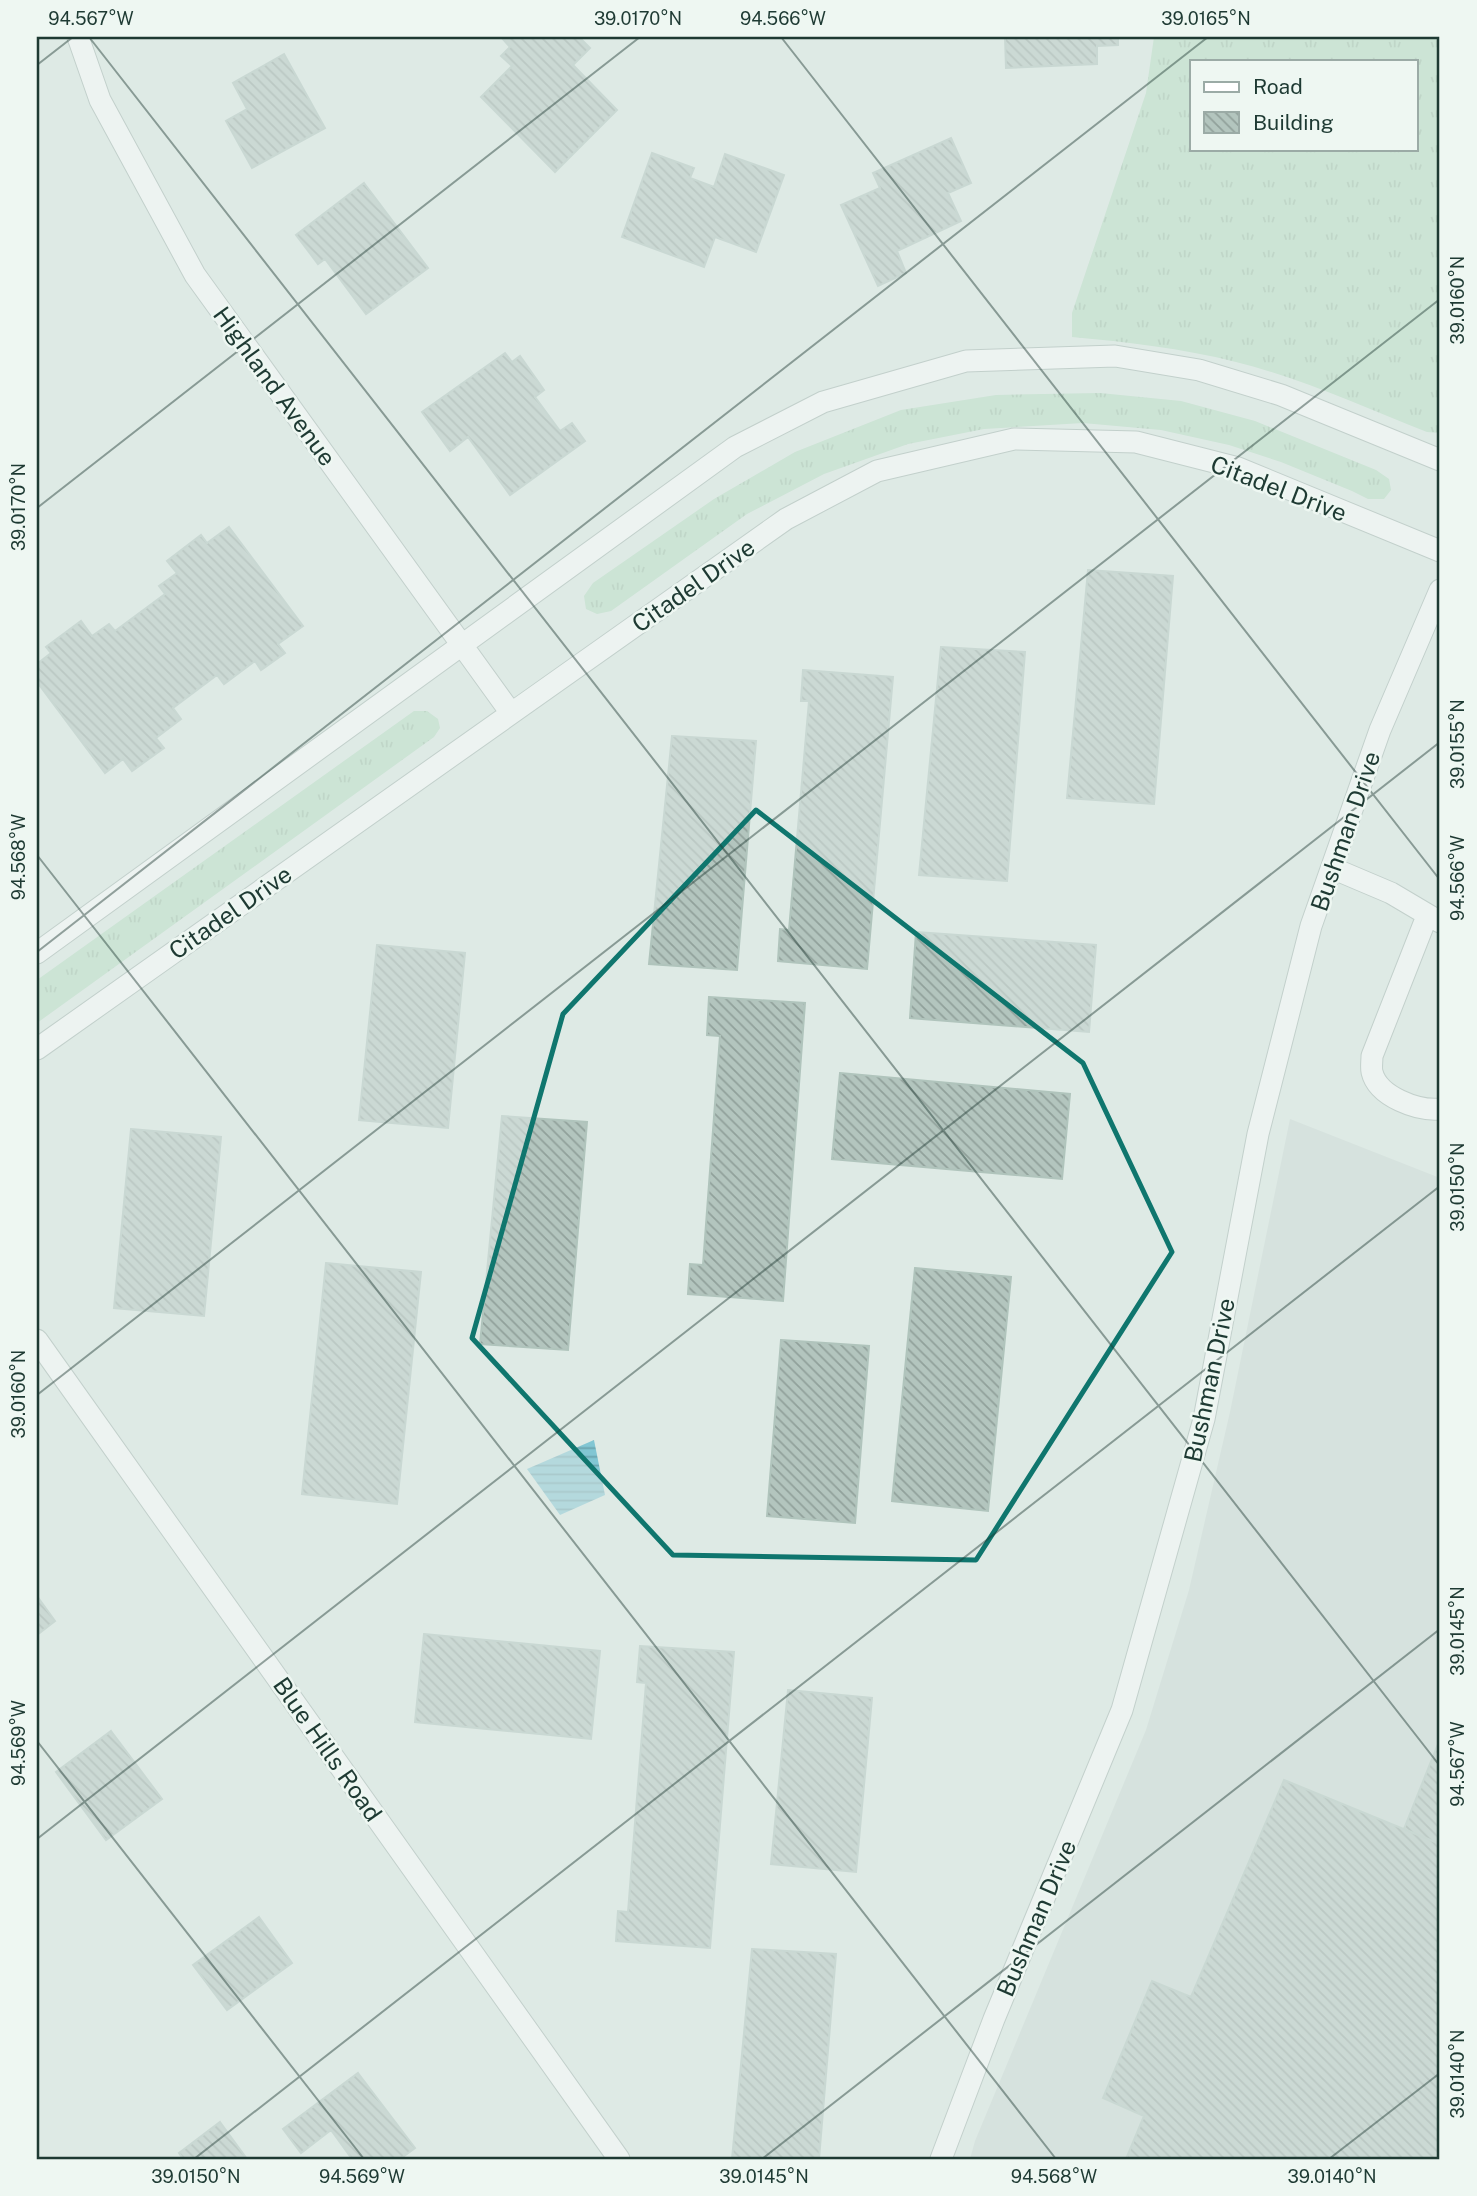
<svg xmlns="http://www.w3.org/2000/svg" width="1477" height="2196" font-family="'Public Sans',sans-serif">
<defs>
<pattern id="grass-tufts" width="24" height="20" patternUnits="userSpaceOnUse" patternTransform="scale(1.75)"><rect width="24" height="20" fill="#b5ddc0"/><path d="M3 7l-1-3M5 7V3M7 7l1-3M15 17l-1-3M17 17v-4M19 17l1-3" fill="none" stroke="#9bbea5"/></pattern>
<pattern id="water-rules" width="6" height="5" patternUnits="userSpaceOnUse" patternTransform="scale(1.75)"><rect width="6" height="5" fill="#82c6d3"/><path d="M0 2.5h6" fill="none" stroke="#6aa2ac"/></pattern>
<pattern id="building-back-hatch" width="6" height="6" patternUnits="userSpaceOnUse" patternTransform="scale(1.75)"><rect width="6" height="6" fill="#b3c5be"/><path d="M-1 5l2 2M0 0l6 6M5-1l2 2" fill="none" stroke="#91a19b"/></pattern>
</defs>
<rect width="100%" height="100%" fill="#deeae5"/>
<path fill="#ccdad4" d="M1290,1119L1440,1178V2159H970L975,2141L1146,1730L1189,1590L1230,1412Z"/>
<path fill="url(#grass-tufts)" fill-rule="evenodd" d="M1154,37H1440V433L1427,432C1364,407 1301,378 1236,362C1181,348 1127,342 1072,337V313L1146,93ZM1192,61H1416V149H1192Z
M1100,393L1181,401L1255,421L1376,470L1389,479L1391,490L1384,499H1368L1352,491L1281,462L1229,445L1161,430L1083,423L984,429L908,444L824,474L747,514L611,611L597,614L586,609L584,596L593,583L714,499L795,452L901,410L996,395Z
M414,711H427L438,719L440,728L434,737L37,1023V980Z"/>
<path fill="url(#water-rules)" d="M594,1440L605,1495L560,1515L527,1469Z"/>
<path fill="url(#building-back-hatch)" stroke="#b0c4bc" stroke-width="2" d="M501,37H579L590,48L573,65L617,110L555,172L481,97L512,66L501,56L510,47Z
M1005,37H1118V45L1097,46V64L1006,68Z
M284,54L325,128L252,168L226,121L247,109L233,83Z
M951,138L971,183L948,193L961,221L897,251L906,273L878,286L841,205L880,188L873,173Z
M652,153L694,168L690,178L714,187L725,154L784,175L756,252L715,237L704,267L622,237Z
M364,183L428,268L366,314L325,259L318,264L296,235Z
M505,353L512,362L520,356L544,390L535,397L560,431L572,423L585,441L510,495L468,437L450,451L422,412Z
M229,527L303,626L278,644L285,653L261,670L255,661L224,684L217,675L173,708L181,719L156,738L164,748L132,771L123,759L105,773L37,682V664L51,653L46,647L81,621L92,636L109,624L115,631L165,594L159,586L177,573L167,561L201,535L207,543Z
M1088,570L1173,576L1154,804L1067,798Z
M941,647L1025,652L1007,881L919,875Z
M803,670L893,677L867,969L778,961L780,929L789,930L809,701H801Z
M672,736L756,741L737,970L649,964Z
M916,932L1096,945L1089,1032L910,1018Z
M377,945L465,953L448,1128L359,1120Z
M709,997L805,1003L783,1301L688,1294L690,1264L703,1265L720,1036L707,1035Z
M840,1073L1070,1094L1062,1179L832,1159Z
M502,1116L587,1122L568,1350L480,1344Z
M131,1129L221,1137L204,1316L114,1308Z
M326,1263L421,1272L397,1504L302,1494Z
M915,1268L1011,1277L988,1511L892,1501Z
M781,1340L869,1346L855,1523L767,1516Z
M37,1596L55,1621L37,1635Z
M424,1634L600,1651L591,1739L415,1722Z
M640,1646L734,1652L710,1948L616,1941L618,1911L628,1912L646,1683L637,1682Z
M788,1690L872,1698L856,1872L771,1864Z
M111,1731L162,1799L106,1840L56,1772Z
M1440,1739V1844L1404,1829Z
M1284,1780L1440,1844V2159H1126L1144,2116L1103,2098L1152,1981L1191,1997Z
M259,1917L292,1963L227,2010L193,1965Z
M752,1949L836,1954L819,2159H732Z
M358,2073L415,2148L400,2159H352L331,2130L301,2153L283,2129Z
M220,2122L247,2159H183L179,2153Z"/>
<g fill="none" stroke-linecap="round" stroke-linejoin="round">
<defs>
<path id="minor" d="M78,37L100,100L195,275L511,713
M1332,868L1391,893L1440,922
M1427,916L1372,1056C1372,1060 1371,1068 1372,1072C1378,1097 1418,1111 1440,1109
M37,953L735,447L823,402L966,361L1115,356L1199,370L1281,395L1440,460
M37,1049L786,519L877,471L1014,439L1136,442L1238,468L1440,551
M37,1340L619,2159
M941,2159L994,2019L1122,1710L1204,1419L1258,1134L1311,926L1380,730L1440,590"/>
</defs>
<use href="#minor" stroke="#a1b2ac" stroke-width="23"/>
<use href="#minor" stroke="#fff" stroke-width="21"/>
</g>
<path d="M0 0H1477V2196H0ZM756,810L1083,1063L1172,1252L976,1560L673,1555L472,1338L563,1014Z" fill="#deeae5" fill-opacity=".55" fill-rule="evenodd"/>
<path fill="none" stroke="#0f766e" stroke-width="5" stroke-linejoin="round" d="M756,810L1083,1063L1172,1252L976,1560L673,1555L472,1338L563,1014Z"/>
<path fill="none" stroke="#1e3a33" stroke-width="2" stroke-opacity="0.45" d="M89,37L1440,1766M781,37L1440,880M37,65L73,37M37,508L640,37M37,855L1056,2159M37,952L1208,37M37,1395L1440,299M37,1741L364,2159M37,1839L1440,742M194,2159L1440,1186M762,2159L1440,1629M1329,2159L1440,2073"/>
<g text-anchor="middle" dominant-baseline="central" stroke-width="5" stroke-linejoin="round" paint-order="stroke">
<g font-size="24" fill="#1e3a33" stroke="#eef7f2">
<text transform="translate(275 386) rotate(54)">Highland Avenue</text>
<text transform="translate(1279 488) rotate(21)">Citadel Drive</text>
<text transform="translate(693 585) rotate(-35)">Citadel Drive</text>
<text transform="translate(1345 831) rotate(-71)">Bushman Drive</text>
<text transform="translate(230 912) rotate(-35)">Citadel Drive</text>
<text transform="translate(1209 1380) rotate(-78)">Bushman Drive</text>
<text transform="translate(328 1749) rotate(55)">Blue Hills Road</text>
<text transform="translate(1036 1918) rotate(-67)">Bushman Drive</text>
</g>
</g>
<rect width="1477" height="2196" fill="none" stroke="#eef7f2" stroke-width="77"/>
<rect x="1190" y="60" width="228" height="91" fill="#eef7f2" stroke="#9baba6" stroke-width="2"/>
<rect x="1204" y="82" width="35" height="10" fill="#ffffff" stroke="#9baba6" stroke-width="2"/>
<text x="1253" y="94" font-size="21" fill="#1e3a33">Road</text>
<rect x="1204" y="112" width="35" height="21" fill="url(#building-back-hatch)" stroke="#9baba6" stroke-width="2"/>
<text x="1253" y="130" font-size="21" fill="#1e3a33">Building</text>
<rect x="38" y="38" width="1400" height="2120" fill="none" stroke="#1e3a33" stroke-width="2.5"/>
<g font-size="18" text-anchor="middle" fill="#1e3a33">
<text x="91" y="25">94.567°W</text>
<text x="638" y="25">39.0170°N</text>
<text x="783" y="25">94.566°W</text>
<text x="1206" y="25">39.0165°N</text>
<text transform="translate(1458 300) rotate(-90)" y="6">39.0160°N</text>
<text transform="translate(19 507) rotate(-90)" y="6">39.0170°N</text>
<text transform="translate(1458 744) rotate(-90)" y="6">39.0155°N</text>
<text transform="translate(19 857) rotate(-90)" y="6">94.568°W</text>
<text transform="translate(1458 878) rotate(-90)" y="6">94.566°W</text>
<text transform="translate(1458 1187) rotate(-90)" y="6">39.0150°N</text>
<text transform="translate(19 1394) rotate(-90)" y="6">39.0160°N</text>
<text transform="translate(1458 1631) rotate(-90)" y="6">39.0145°N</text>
<text transform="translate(19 1743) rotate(-90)" y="6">94.569°W</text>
<text transform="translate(1458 1764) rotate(-90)" y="6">94.567°W</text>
<text transform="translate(1458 2074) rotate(-90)" y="6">39.0140°N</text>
<text x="196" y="2183">39.0150°N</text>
<text x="362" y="2183">94.569°W</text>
<text x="764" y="2183">39.0145°N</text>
<text x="1054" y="2183">94.568°W</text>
<text x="1332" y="2183">39.0140°N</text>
</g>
</svg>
